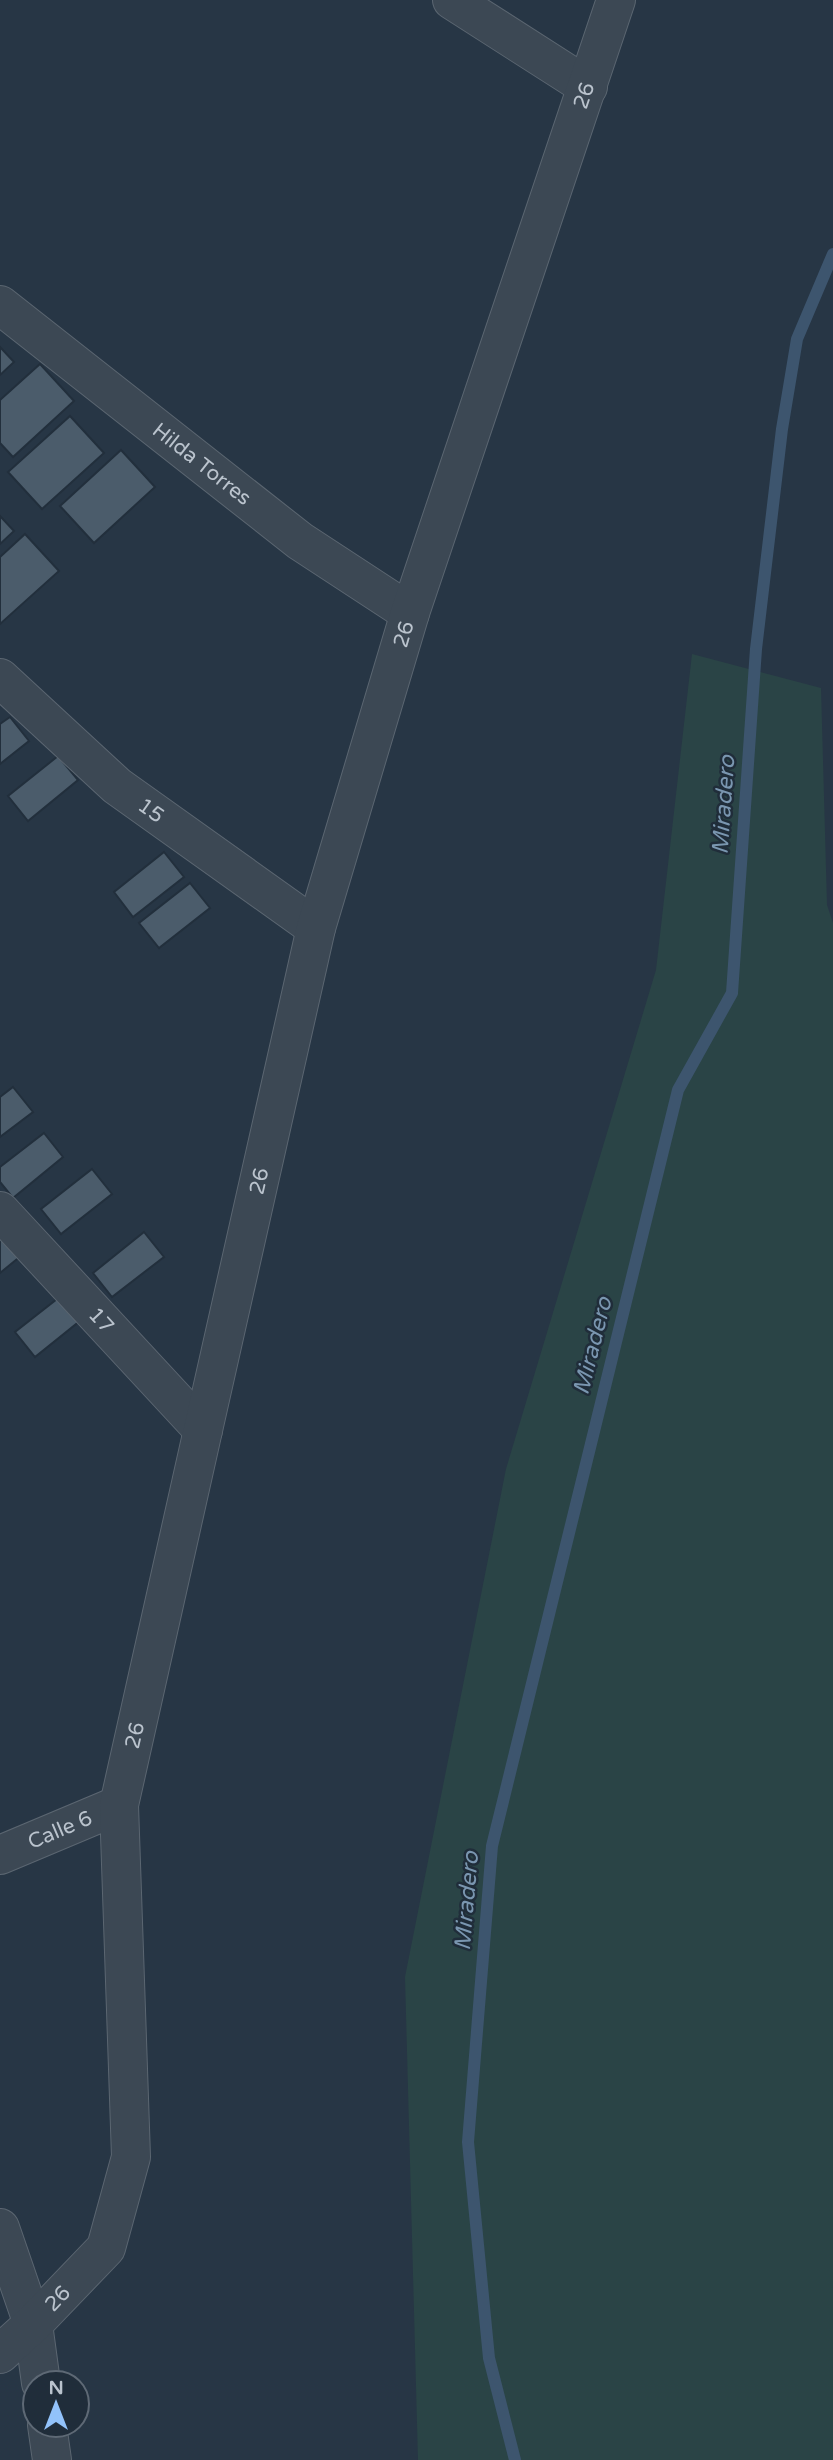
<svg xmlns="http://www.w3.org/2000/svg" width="833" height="2460" font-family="'Varela Round',sans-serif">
<rect width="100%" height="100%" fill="#273645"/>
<path fill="#2a4446" d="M692,654L821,688L827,905L833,923V2460H418L405,1977L506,1469L656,970Z"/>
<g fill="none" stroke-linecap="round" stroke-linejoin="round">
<path stroke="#3d556e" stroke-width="12" d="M515,2460L489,2358L468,2142L492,1846L678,1090L732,993L756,649L782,429L797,339L833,254"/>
</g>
<path fill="#4b5c6b" stroke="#222f3c" stroke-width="2" d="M0,347L14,362L0,375Z
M40,364L74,401L13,457L0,443V400Z
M70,416L104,453L42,509L8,472Z
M121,450L155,487L94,543L60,506Z
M0,516L14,531L0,544Z
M25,534L59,571L0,624V557Z
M10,717L29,741L0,764V724Z
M58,756L78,780L28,821L8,796Z
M164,852L184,877L133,917L114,892Z
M190,883L210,908L159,948L139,923Z
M13,1087L33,1112L0,1137V1097Z
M44,1133L63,1157L13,1198L0,1182V1167Z
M92,1169L112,1194L61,1234L41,1209Z
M0,1232L22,1255L0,1273Z
M144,1232L164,1257L112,1297L93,1273Z
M66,1292L86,1316L35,1357L15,1332Z"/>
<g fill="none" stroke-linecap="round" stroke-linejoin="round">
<defs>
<g id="minor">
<path d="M452,0L588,87"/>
<path id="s1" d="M0,305L300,541L410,613"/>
<path id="s2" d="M0,678L117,786L316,928"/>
<path id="s3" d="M0,1211L203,1430"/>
<path id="s4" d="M0,1855L119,1805"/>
<path d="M0,2228L33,2324L41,2383"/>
<path id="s5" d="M0,2354L33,2324L106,2248L131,2157L119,1805L203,1430L316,928L410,613L616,0"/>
<path d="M47,2425L52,2460"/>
</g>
</defs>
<use href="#minor" stroke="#5b6671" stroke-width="40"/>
<use href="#minor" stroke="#3c4854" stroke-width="38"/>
</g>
<g text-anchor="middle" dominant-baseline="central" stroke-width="5" stroke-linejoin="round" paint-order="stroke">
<g font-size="21" fill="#bac3cd" stroke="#202d3a">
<text stroke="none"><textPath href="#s5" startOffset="2370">26</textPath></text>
<text stroke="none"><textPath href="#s1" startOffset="257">Hilda Torres</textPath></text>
<text stroke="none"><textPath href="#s5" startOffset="1802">26</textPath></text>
<text stroke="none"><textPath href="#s2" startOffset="201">15</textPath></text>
<text stroke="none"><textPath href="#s5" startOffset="1236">26</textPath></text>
<text stroke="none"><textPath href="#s3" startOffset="149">17</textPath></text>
<text stroke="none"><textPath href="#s5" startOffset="668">26</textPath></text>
<text stroke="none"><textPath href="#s4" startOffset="65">Calle 6</textPath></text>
<text stroke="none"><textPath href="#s5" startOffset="80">26</textPath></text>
</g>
<g font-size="23" font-style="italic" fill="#7a96b0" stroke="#202d3a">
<text transform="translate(724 805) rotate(-86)">Miradero</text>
<text transform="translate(593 1346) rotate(-76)">Miradero</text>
<text transform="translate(467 1901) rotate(-85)">Miradero</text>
</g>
</g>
<g transform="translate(56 2404)"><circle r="33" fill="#202d3a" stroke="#5e6975" stroke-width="2"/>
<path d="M0-5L12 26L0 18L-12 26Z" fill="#92c2fa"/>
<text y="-10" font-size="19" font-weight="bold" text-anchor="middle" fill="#bac3cd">N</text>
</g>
</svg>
